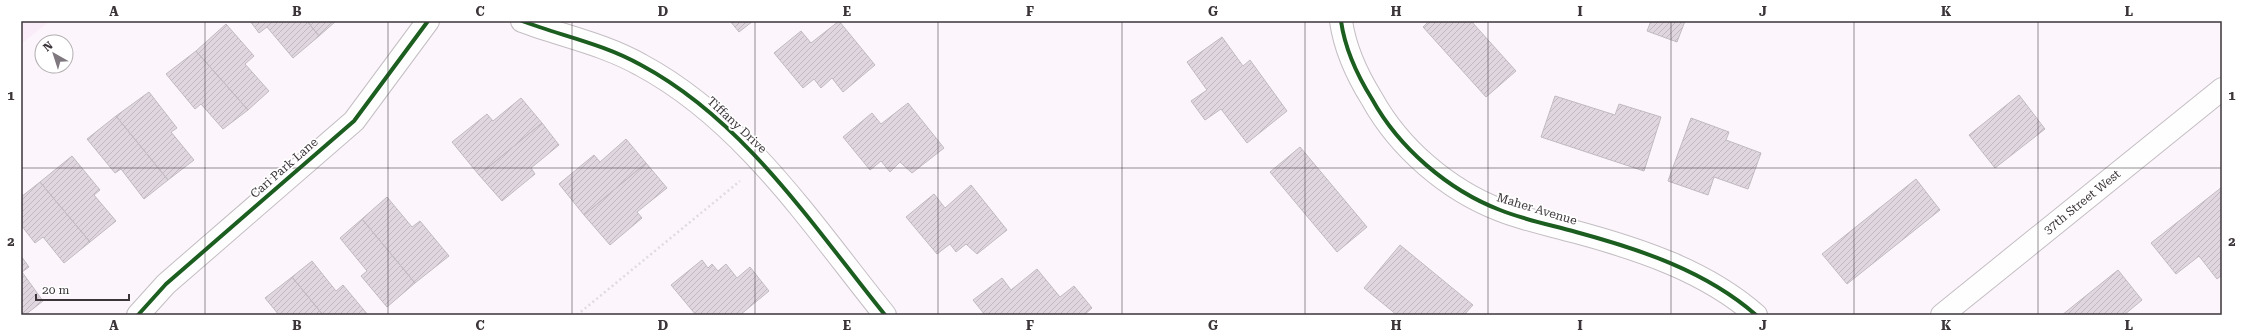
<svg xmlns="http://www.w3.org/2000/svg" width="2243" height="336" font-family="'Roboto Serif',serif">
<defs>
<pattern id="building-hatch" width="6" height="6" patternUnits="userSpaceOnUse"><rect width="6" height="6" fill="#e0d6e0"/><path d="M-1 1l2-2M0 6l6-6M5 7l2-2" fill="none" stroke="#c1b8c1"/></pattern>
</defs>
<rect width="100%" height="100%" fill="#fcf5fb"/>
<path fill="#fbecf9" d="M21,21H50L21,44Z"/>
<path fill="url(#building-hatch)" stroke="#c1bbc0" d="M250,21H307L319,36L293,58L267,27L259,33Z
M307,21H336L319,36Z
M730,21H753L739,32Z
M839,21L875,65L843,92L832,78L821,88L814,79L803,88L774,53L801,31L811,43Z
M1429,21H1471L1516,71L1486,97L1423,27Z
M1651,21H1685L1677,42L1647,31Z
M226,24L254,56L245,64L269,91L248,110L196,51Z
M1222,37L1243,66L1250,60L1287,111L1247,143L1221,109L1205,120L1191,101L1207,90L1187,62Z
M196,51L248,110L223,129L201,104L195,109L166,74Z
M149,92L177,128L171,132L194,160L168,180L116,116Z
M2019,95L2045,129L1995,168L1969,135Z
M1555,96L1615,115L1619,104L1661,117L1644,171L1541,137Z
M521,98L542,123L479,175L452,142L487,114L493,121Z
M908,103L944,148L912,173L900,162L890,172L881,161L870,170L843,137L872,113L881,124Z
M116,116L168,180L144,199L121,169L115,173L87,139Z
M1691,118L1729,132L1726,140L1761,153L1748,189L1714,177L1708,195L1668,181Z
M542,123L559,145L531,168L535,174L502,201L479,175Z
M626,139L646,163L584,215L559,184L594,155L600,162Z
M1300,147L1367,227L1337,252L1270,172Z
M72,156L100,190L94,195L116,221L90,242L40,182Z
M646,163L667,188L637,212L642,218L610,245L584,215Z
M1916,179L1940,210L1847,284L1822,254Z
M40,182L90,242L64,263L43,237L35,243L21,225V197Z
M971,185L1007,230L977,254L966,244L956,252L950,244L937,254L906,217L934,194L945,208Z
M2222,187V275L2217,279L2199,256L2176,274L2151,243Z
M387,197L412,227L420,221L449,256L415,283L362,219Z
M362,219L415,283L387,307L361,276L367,271L340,238Z
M1400,245L1473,305L1464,315H1397L1364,288Z
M21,256L29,267L22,272L43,301L25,315H21Z
M702,260L708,268L712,264L718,271L726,264L737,278L750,267L769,291L740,315H696L671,285Z
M312,261L336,291L343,285L368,315H323L292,277Z
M1037,269L1060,297L1074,286L1092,308L1084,315H985L973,300L1002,278L1011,290Z
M2118,270L2142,300L2124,315H2062Z
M292,277L323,315H279L265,298Z"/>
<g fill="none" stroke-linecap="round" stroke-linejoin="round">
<defs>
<path id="street" d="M522,21C562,36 604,44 641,65C744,120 813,226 885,315
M1341,21C1345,49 1357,75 1372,99C1399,148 1448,190 1500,210C1525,220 1551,225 1576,232C1639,249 1706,271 1756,315
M138,315L166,284L354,121L428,21
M1942,315L2222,89"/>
</defs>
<use href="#street" stroke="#c3bec3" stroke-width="24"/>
<path stroke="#dfdcdf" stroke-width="2.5" stroke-dasharray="2 3" stroke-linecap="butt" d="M577,315L740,181"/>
<use href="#street" stroke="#fffefe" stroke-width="22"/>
<defs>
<path id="cycleway" d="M522,21C562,36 604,44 641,65C744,120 813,226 885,315
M1341,21C1345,49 1357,75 1372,99C1399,148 1448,190 1500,210C1525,220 1551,225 1576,232C1639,249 1706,271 1756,315
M138,315L166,284L354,121L428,21"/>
</defs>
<use href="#cycleway" stroke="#fff" stroke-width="6"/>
<use href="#cycleway" stroke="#1b5e20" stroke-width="4"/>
</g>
<path fill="none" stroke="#3b353a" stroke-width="1" stroke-opacity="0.55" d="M205,21V315M388,21V315M572,21V315M755,21V315M938,21V315M1122,21V315M1305,21V315M1488,21V315M1671,21V315M1854,21V315M2038,21V315M21,168H2222"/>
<g text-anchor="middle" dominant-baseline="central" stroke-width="3.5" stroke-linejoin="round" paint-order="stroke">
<g font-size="12" fill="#3b353a" stroke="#fff">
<text transform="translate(737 125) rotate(43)">Tiffany Drive</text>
<text transform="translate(284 168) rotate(-41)">Cari Park Lane</text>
<text transform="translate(2082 202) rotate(-39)">37th Street West</text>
<text transform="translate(1537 209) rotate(17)">Maher Avenue</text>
</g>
</g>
<rect width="2243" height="336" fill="none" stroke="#ffffff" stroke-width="44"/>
<g transform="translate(54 54) rotate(321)"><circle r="19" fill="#ffffff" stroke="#b1aeb0"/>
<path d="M0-3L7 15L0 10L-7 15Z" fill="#7f787e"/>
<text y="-6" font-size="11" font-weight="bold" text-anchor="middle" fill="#3b353a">N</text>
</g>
<path d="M36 294v6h93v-6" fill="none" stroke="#3b353a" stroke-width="2"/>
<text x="42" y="294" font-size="12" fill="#3b353a" stroke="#ffffff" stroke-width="3" paint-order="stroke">20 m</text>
<rect x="22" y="22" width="2199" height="292" fill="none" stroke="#3b353a" stroke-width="1.5"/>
<g font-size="13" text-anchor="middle" font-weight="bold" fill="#3b353a">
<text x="114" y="16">A</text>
<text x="297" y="16">B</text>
<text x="480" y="16">C</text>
<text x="663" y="16">D</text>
<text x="847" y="16">E</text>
<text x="1030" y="16">F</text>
<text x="1213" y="16">G</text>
<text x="1396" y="16">H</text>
<text x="1580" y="16">I</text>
<text x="1763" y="16">J</text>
<text x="1946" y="16">K</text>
<text x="2129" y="16">L</text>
<text x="11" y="100">1</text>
<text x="2232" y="100">1</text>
<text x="11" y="246">2</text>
<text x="2232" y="246">2</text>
<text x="114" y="330">A</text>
<text x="297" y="330">B</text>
<text x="480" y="330">C</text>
<text x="663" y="330">D</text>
<text x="847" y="330">E</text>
<text x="1030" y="330">F</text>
<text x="1213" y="330">G</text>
<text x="1396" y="330">H</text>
<text x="1580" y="330">I</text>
<text x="1763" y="330">J</text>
<text x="1946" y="330">K</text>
<text x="2129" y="330">L</text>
</g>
</svg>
